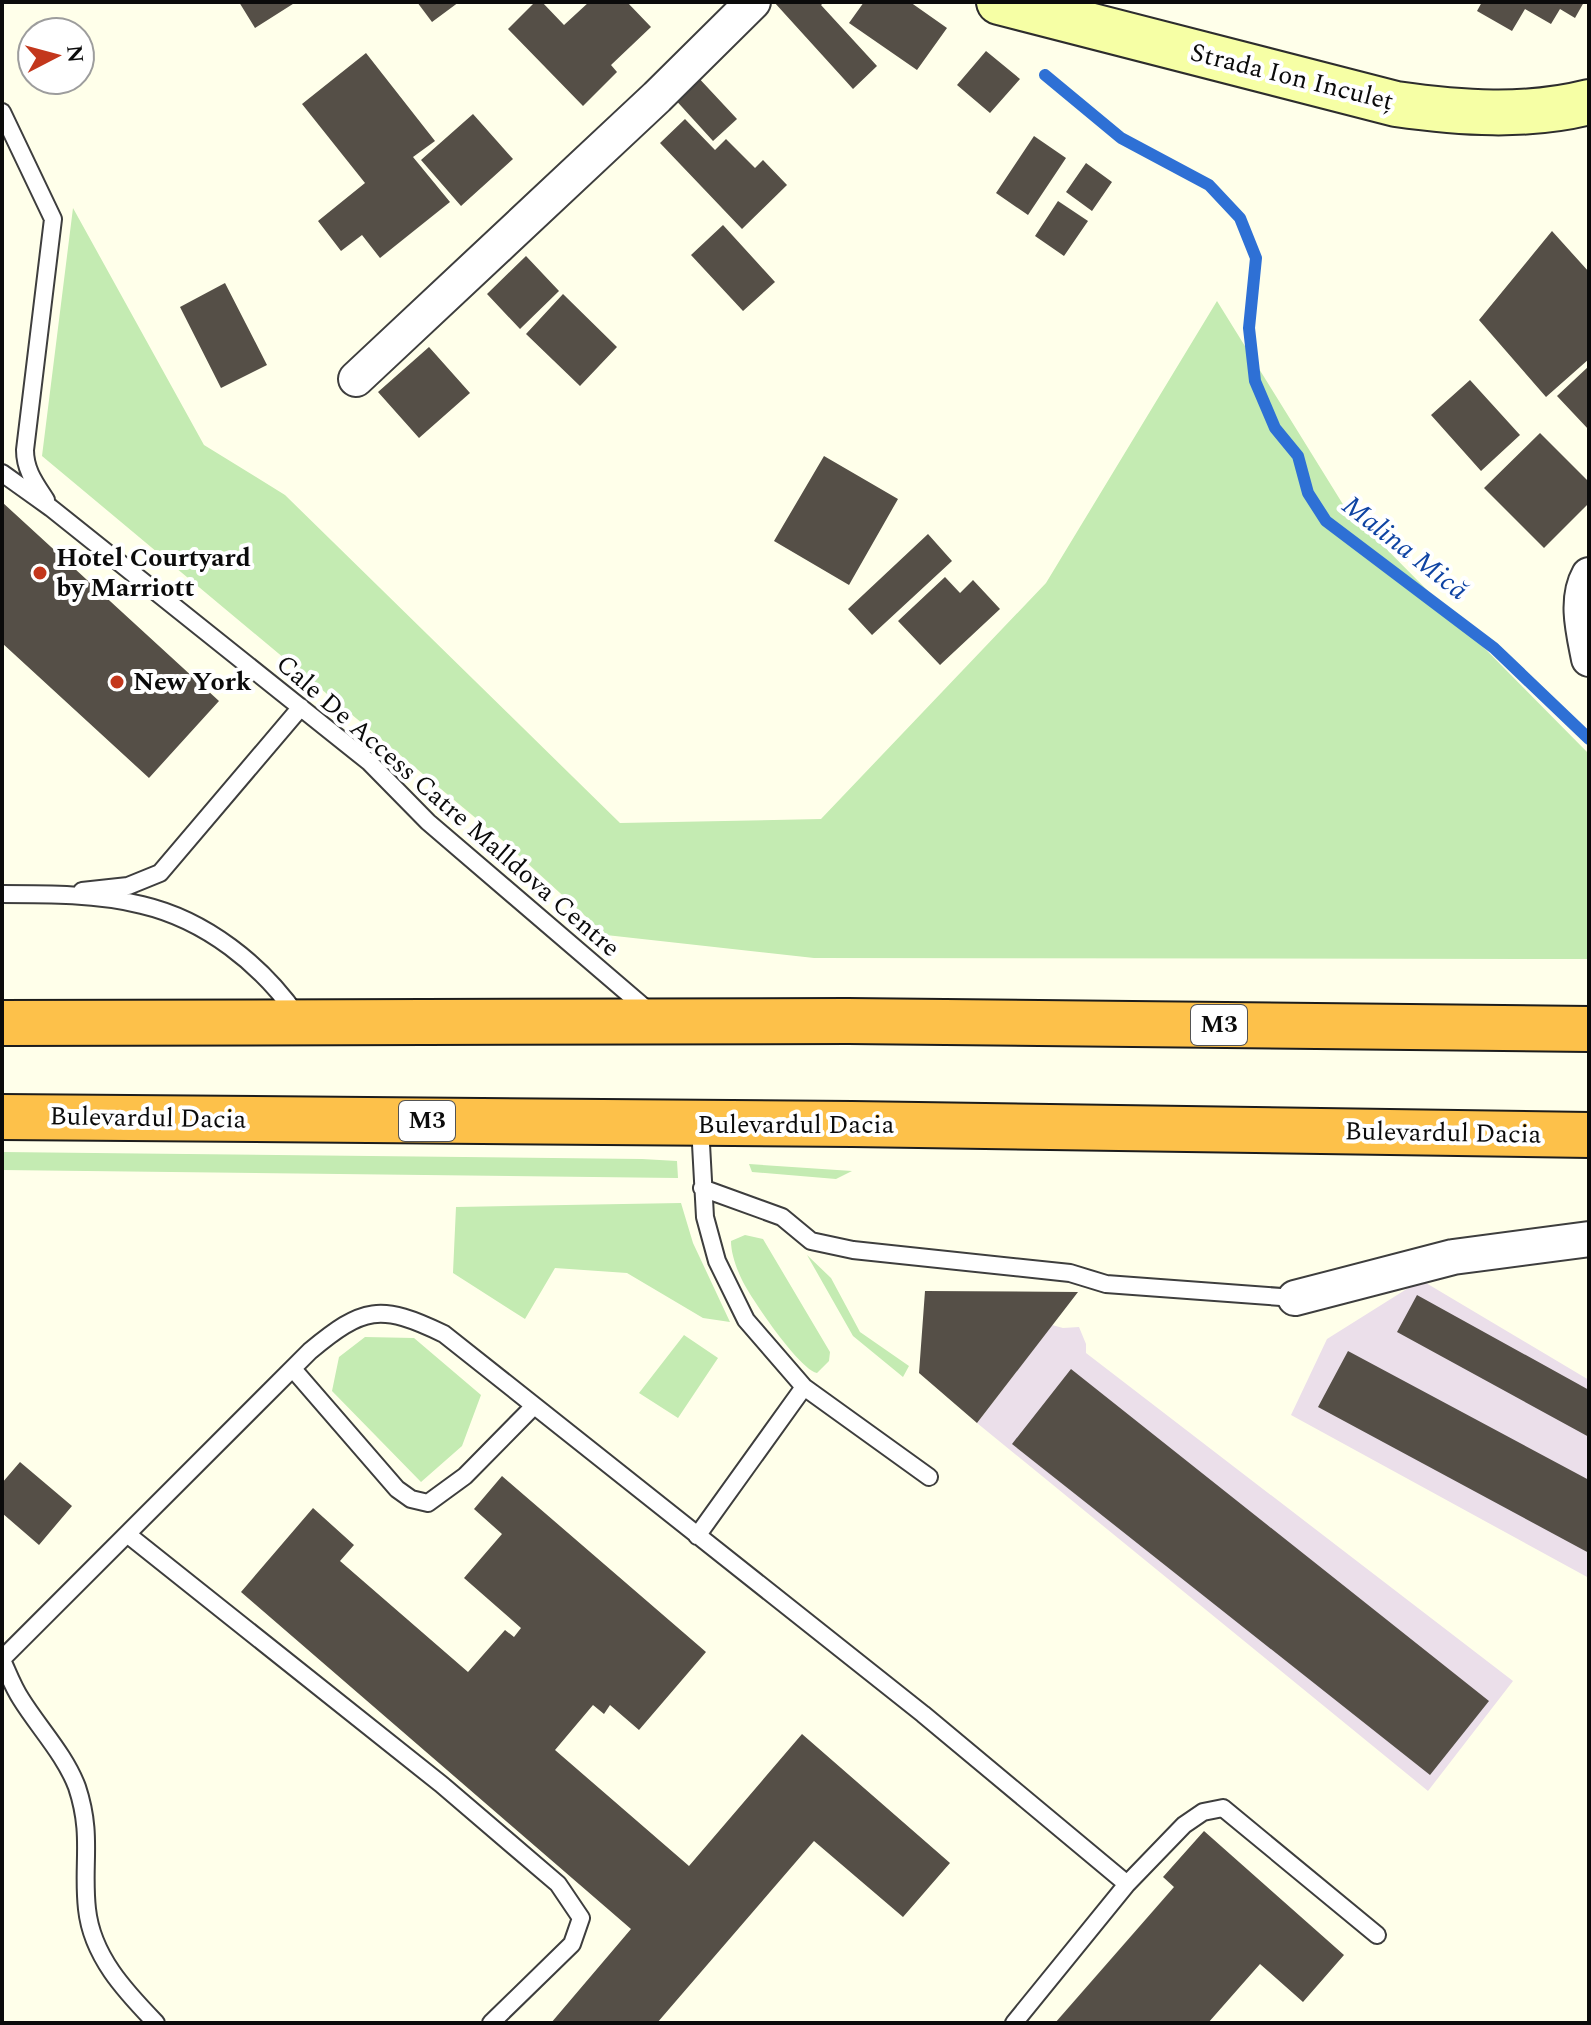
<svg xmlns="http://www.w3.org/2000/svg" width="1591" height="2025" font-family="Spectral,serif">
<rect width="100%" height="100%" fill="#ffffea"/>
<path fill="#ebdfea" d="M1421,1280L1589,1380V1578L1291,1415L1327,1339Z
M1052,1325L1063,1328L1079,1327L1086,1344V1353L1513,1681L1428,1791L977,1423Z"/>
<path fill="#c4ebb2" d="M73,208L204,445L285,495L620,823L821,819L1046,583L1217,301L1344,506L1589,754V959L814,958L606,935L502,840L42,456Z
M2,1152L642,1159L677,1161L678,1178L2,1170Z
M749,1164L852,1171L836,1179L752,1172Z
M681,1203L693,1243L730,1322L703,1318L627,1273L555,1268L525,1319L453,1273L456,1207Z
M745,1235L763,1239L830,1352L829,1361L817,1373C799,1369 753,1301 743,1282C737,1270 731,1254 731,1241Z
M807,1255L831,1278L860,1332L909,1366L903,1377L853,1336Z
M684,1335L718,1358L678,1418L639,1393Z
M365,1337L414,1338L481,1395L462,1446L421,1482L332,1391L339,1357Z"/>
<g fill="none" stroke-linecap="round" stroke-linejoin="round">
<path stroke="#2e70d5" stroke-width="12" d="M1045,75L1121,138L1209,185L1240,218L1256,258L1249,328L1255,381L1275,428L1298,456L1308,493L1326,521L1494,648L1589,739"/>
</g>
<path fill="#554f47" d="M239,2H296L255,28Z
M417,2H459L432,22Z
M535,2H542L564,25L589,2H627L651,27L611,65L617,72L583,106L508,29Z
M774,2H824L821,5L877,66L853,89Z
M864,2H910L947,28L917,70L849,23Z
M1482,2H1584L1575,18L1560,9L1551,24L1525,9L1512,31L1477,11Z
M986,51L1020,79L990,113L957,85Z
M366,53L435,141L413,157L450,202L380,258L362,235L341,251L318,221L365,183L302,104Z
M695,74L737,119L713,141L672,96Z
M473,114L513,159L461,206L421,160Z
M685,119L715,150L726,139L755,168L763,160L787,185L742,229L660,143Z
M1034,136L1066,158L1028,215L996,193Z
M1086,163L1112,182L1092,211L1066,192Z
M1058,201L1088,221L1064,256L1035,236Z
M723,225L775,282L743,311L691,255Z
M1552,231L1589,272V359L1546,397L1479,320Z
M526,256L559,291L520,329L487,294Z
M225,283L267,365L221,388L180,307Z
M563,294L617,347L580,386L526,334Z
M429,347L470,393L419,438L378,392Z
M1589,366V430L1557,396Z
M1470,380L1520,435L1481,471L1431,415Z
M1540,433L1589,482V503L1544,548L1484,488Z
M824,456L898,499L849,585L774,541Z
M2,502L219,701L149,778L2,643Z
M928,534L952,561L872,635L848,609Z
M945,577L960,593L973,580L1000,609L940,665L898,621Z
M925,1291L1078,1292L977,1423L919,1373Z
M1417,1295L1589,1390V1437L1397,1332Z
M1348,1351L1589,1480V1553L1318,1407Z
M1071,1369L1489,1701L1430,1775L1012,1444Z
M20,1462L72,1506L39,1545L2,1513V1483Z
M502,1476L706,1652L639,1730L610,1705L604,1714L593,1705L555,1750L689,1866L802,1734L950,1863L903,1917L814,1841L657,2023H551L631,1929L241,1592L313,1508L354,1545L340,1561L468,1672L505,1630L514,1637L521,1628L464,1578L502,1534L474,1509Z
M1204,1831L1344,1955L1303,2002L1260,1964L1208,2023H1055L1174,1887L1163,1877Z"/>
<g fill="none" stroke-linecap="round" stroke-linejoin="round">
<defs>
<path id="lane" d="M2,112L53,219L25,450C25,470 35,483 46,500
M2,473L51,508L369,762L428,822L651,1013
M82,891L128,886L160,873L301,707
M2,894C48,894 98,894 142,905C206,920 262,965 298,1017
M700,1126L705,1217L717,1261L746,1320L804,1387L929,1477
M702,1188L782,1217L811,1241L853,1250L1070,1273L1106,1284L1295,1298
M293,1369L397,1489L411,1499L428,1503L465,1476L533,1407
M127,1534L441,1784L558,1884L581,1918L572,1944L491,2023
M697,1536L804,1387
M2,1659L310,1351C363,1307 380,1303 444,1334L923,1714L1127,1884L1014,2023
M2,1660C8,1673 13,1687 21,1699C39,1728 65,1755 77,1787C93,1835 82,1864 87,1909C92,1956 125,1991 156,2023
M1127,1884L1184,1825L1203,1812L1223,1808L1377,1935"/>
<path id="street" d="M356,379L657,97L753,2
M1589,575C1575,600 1584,633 1589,659
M1295,1298L1453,1257L1589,1239"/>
<path id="secondary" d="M999,2L1396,104C1460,113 1526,118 1589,102"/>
<path id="highway" d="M2,1023L848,1021L1589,1029
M2,1117L852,1124L1589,1135"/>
</defs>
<use href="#lane" stroke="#3e3e3e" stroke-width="20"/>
<use href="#street" stroke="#3e3e3e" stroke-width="38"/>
<use href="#secondary" stroke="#2d2d2d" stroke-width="48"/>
<use href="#highway" stroke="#1c1c1c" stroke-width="48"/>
<use href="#lane" stroke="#fff" stroke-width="16"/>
<use href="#street" stroke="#fff" stroke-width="34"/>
<use href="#secondary" stroke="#f6ffa5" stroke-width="44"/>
<use href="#highway" stroke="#fdc14a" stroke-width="44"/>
</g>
<g fill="#c3371c" stroke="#fff" stroke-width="3">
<circle cx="40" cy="573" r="8"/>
<circle cx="117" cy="682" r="8"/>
</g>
<g text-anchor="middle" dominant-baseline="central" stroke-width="8" stroke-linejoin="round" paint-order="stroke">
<g fill="#fff" stroke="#545454" stroke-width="2">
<rect x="1191" y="1005" width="56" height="40" rx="6"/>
<rect x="399" y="1101" width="56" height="40" rx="6"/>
</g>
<g font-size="24" font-weight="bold" fill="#0b0b0b">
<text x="1219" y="1025">M3</text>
<text x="427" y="1121">M3</text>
</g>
<g font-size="26" fill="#0b0b0b" stroke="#fff">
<text transform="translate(1292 77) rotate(14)">Strada Ion Inculeț</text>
<text transform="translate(448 806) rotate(41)">Cale De Access Catre Malldova Centre</text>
<text transform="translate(148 1118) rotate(1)">Bulevardul Dacia</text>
<text x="796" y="1125">Bulevardul Dacia</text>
<text transform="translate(1443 1133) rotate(1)">Bulevardul Dacia</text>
</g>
<g font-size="26" font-weight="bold" fill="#0b0b0b" stroke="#fff" text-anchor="start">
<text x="56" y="558">Hotel Courtyard<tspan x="56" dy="30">by Marriott</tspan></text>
<text x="133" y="682">New York</text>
</g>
<g font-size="28" font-style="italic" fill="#0f44a3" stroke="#fff">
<text transform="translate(1405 548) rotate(38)">Malina Mică</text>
</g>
</g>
<rect width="1591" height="2025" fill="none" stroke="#0b0b0b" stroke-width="8"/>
<g transform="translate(56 56) rotate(84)"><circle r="38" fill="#ffffff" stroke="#9d9d9d" stroke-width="2"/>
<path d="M0-6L14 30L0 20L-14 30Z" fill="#c3371c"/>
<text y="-12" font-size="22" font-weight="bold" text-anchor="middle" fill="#0b0b0b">N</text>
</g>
</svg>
